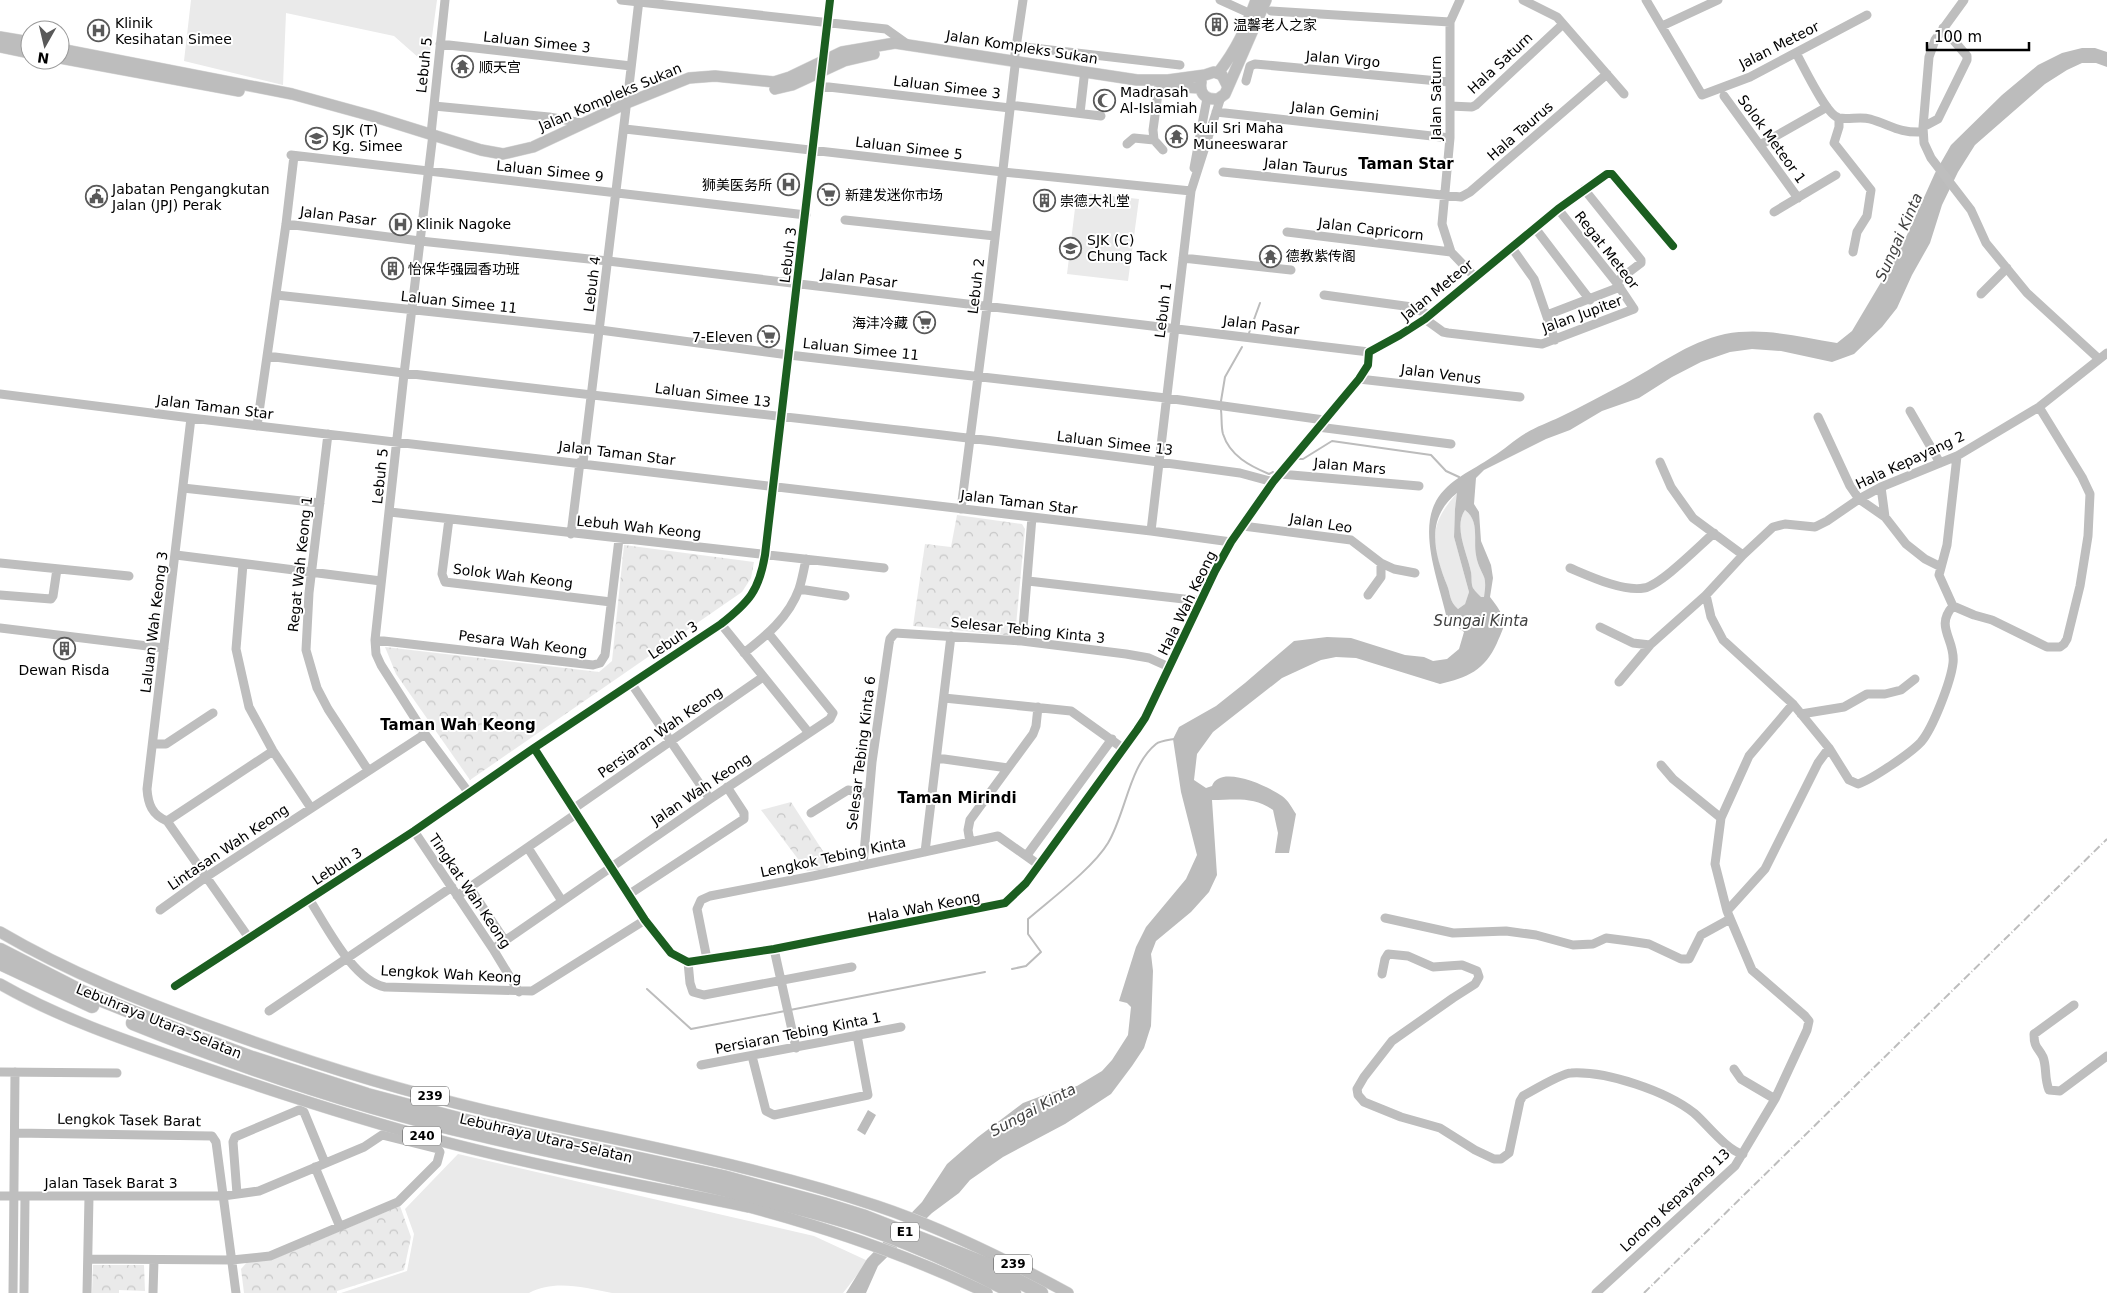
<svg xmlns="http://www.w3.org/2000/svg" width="2107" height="1293" font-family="'DejaVu Sans','Noto Sans SC',sans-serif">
<defs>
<pattern id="park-crowns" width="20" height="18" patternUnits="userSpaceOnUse" patternTransform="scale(1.25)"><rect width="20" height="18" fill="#eaeaea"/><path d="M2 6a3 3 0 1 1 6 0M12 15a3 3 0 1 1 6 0" fill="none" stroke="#c7c7c7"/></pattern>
</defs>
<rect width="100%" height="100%" fill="#fff"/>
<path fill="#eaeaea" d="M191,0H437L428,66L394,36L286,13L283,85L184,61Z
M1077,192L1139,199L1128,281L1067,274Z
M1458,492L1455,509L1454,537L1469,592L1465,604L1458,609C1449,601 1451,595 1447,585C1431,545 1427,526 1458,492Z
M1465,510C1480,521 1473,539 1476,555C1477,563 1481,570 1484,577C1486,582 1485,591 1485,597L1481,598C1479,595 1475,592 1473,588C1471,584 1472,577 1471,572C1468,555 1453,527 1465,510Z
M458,1154L814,1236L868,1261L843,1293H612C585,1288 555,1279 529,1293H341L407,1271L414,1234L405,1209Z"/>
<path fill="url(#park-crowns)" d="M957,515L1022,524L1025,529L1015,636L913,626L925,544L951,547Z
M624,545L754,562L751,578L742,592L470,780L396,674L385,647L599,672L612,661Z
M791,802L830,862L827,869L807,871L761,810Z
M400,1206L411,1237L404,1270L337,1291V1293H244L241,1269L248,1261L271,1260Z
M93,1265H144L145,1291L119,1290V1293H92Z"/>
<path fill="#bcbcbc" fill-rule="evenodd" d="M2082,48H2095L2107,52V67L2096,63H2082L2067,70L2045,84L1975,145L1958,172L1942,205L1930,243L1912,275L1897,308L1882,327L1854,354L1832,362L1781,351L1752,349L1730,352L1701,362L1672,377L1639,398L1602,411L1570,430L1546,439L1484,470L1476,478L1474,504L1479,512L1481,541L1491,565L1493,578L1490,597C1496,605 1504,614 1504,625C1503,630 1499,638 1497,643C1485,670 1467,678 1440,684L1356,658L1336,657L1321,660L1282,678L1213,732L1197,754L1194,780L1206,788L1212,786C1220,764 1268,786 1282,796C1288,800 1292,808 1296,814L1289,853H1275L1278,833L1273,810C1253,796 1235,800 1212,800L1217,875L1209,892L1191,912L1156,941L1151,954L1153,971L1151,1026L1144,1048L1132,1066L1111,1094L1065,1124L1003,1157L970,1180L959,1193L932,1213L878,1266L866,1293H846L867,1259L922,1202L947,1164L978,1137L1023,1103L1052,1092L1077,1086L1102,1071L1112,1060L1128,1035L1131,1007L1127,1003L1119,1001L1136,947L1146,927L1186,879L1197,855L1181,792L1173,739L1179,727L1216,706L1245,683L1294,641L1327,637L1351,638L1405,655L1424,657L1433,661L1447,659L1459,649L1464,632L1447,619C1440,585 1418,534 1436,501C1449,479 1472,471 1492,457C1504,450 1514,440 1526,433C1536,427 1549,422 1560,417C1581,407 1602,395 1624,384C1656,367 1688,342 1725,334C1764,327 1799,337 1837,343L1852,331L1890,267L1907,235L1935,173L1951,145L2002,95L2038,65L2062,53ZM1457,493L1455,509L1454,537L1469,592L1465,604L1458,609C1449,601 1451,595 1447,585C1434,552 1425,519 1457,493ZM1465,510C1480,521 1473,540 1476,555C1477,563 1481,570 1484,577C1486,582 1485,591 1484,597H1481C1479,595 1475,591 1473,588C1471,584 1472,577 1471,572C1468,555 1453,527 1465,510Z
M868,1110L876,1115L865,1135L857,1130Z"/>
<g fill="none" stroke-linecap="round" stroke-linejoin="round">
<path stroke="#bcbcbc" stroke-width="2" d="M1249,333L1260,303
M1221,401L1225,377L1242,347
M1221,410C1222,418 1221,427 1223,434C1230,456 1250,466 1269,474L1273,472
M1296,459H1303L1332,441L1431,455L1446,471L1459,477
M1012,969L1026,966L1041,952L1028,934V919C1051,899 1093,868 1108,843C1126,813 1129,766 1156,744C1160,741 1169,740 1174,739
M647,989L691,1029L785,1011
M790,1010L985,972"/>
<defs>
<path id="major" d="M0,37L30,42
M0,47L30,53
M60,49L292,94L372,116L481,150L503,154L533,147L627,103L689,78L715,76L774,82L790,77L842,52L895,43L1137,80H1168L1205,75L1214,72L1222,75L1228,87
M60,58L239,91
M1218,73C1237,49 1246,28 1256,0
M1201,82C1199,94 1206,100 1218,99L1225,94L1266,0
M1164,86L1200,88
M775,89L792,85L844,61L874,54
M0,932C68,972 143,1002 218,1029C305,1061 394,1089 484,1110C615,1141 749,1163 877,1206C943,1228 1007,1260 1068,1293
M0,984C61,1019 130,1042 197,1065C278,1093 361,1120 445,1142C545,1168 647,1186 749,1207C831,1229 910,1256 987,1293"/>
<path id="highway" d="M0,950L82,992L182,1032L252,1058L367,1095L481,1125L723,1177L823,1204L865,1217L988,1265L1041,1293
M0,963L92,1006
M133,1023C244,1068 359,1107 477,1134C574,1157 671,1175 767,1200C798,1208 830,1215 861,1226C914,1244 965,1267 1014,1293"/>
</defs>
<use href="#major" stroke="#dbdbdb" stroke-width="12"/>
<use href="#highway" stroke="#dbdbdb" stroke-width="15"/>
<path stroke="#bebebe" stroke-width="9" d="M621,0L886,29L907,44
M1220,0L1251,14
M1460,0L1450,22V138L1442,224L1451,252L1474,276
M1523,0L1557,17L1624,94
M1646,0L1702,95L1750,77L1867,15
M1964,0L1935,40L1929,57L1923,127L1924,143L1931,158L1971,210L1986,243L2027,293L2099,359
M1271,11L1450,22
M1662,26L1718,0
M440,44L631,66
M1016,46L1180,65
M1796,53C1803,65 1826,115 1839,118C1849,120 1860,116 1870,119C1891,125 1898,133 1922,132
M1014,61L1023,0
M1246,81L1250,66L1255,64L1449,82
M820,86L1010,108
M1159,86L1153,130L1154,140L1163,150
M1724,96L1798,198
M627,103L639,0
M1010,105L1101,116
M434,106L549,117L582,123
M1450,106L1472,107L1476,105L1563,24
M1216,112L1450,138
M1080,113L1084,78
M1839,118V127L1834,143L1871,190L1867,216L1857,232L1853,252
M1923,127L1938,119L1967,60V56L1943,28
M625,129L1003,172L1191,191
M431,134L445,0
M433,134L404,374L375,640L376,654L381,665L425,734L469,793
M1127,144L1134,138L1154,140
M1760,145L1827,107
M291,155L806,215
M1194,168L1207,98
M1223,172L1461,197L1470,192L1607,74
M1584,189L1641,260V263L1616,282
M1774,212L1836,175
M845,220L995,236
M286,224L420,241L608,261L1369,352
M1535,228L1590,300
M1287,232L1451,252
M1512,248L1534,279L1555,340
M1183,258L1291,270
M1981,294L2007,268
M276,295L600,330L789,355L1166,398L1324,420
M1324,295L1412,307L1429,315
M1547,315L1620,287
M1425,319L1443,332L1448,333L1542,344L1634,309L1616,282L1558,209
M267,356C591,398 917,428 1240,473L1273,482
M1359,379L1520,397
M0,394L191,418L1151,531L1231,542
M1910,411L1940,463
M1818,417L1850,486L1859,499L1885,517
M257,426L286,224L294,156
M1318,427L1451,444
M328,434L309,593L306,650L317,688L328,709L368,770
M1957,456L1947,545L1939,575L1953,606L1974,615L1992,620L2047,647H2060L2064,644L2067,639L2080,586L2088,536L2090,494L2082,477L2039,407
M1660,462L1671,487L1693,518L1743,555
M583,463L626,108
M1280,474L1419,486
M1881,487L1885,517L1906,544L1925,559L1941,567
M183,488L320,503
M961,509L987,307L1015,66
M390,512L884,568
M449,519L442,574L445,582L611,602
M1243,526L1351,540L1381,563V577L1368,595
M1151,531L1191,191L1221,97
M571,534L580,462
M176,555L381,581
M0,563L129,576
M1381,563L1394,569L1415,573
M243,564L236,649L249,707L273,751L311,808
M1570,568C1589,576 1623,592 1644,588C1661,585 1699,546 1714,533
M1028,581L1201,601
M799,589L845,596
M0,595L51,599L53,596L57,569
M1706,595L1711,617L1723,640L1793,704L1829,748L1849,780L1858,784C1871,780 1911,753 1921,742C1933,728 1951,681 1953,663C1956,640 1934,627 1953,606
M1600,627L1633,643L1650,645
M0,628L164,648
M769,634L833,713L830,719L809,733
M375,640L593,665L600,663L605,655L619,539
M1022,641L1032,517
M744,653C766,636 789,617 799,589C802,580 804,569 806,559
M1619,682L1650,645L1706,595L1743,555L1773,527L1785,524L1815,527L1827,521L1859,499L1881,487L1957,456L2039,407L2107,353
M631,683L710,799
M944,698L1071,711L1124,749
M1801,714L1844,707L1867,694H1885L1901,690L1915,679
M153,744H166L213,713
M534,748L645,920L671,953L688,962L774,949L1005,903L1026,883L1137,730L1145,718L1215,571L1231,542L1273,482L1359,379L1368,365L1369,352L1400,335L1425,319L1558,209L1607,174H1612L1673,246
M937,758L1008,768
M1661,765L1673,779L1721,818
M573,809L763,677
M811,813L848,790L869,794
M167,821C152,815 148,804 147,789L191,418
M167,821L249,938
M167,821L273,751
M414,831L493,949L519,992
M970,842L968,830L970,820L1033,734L1036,726L1038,707
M528,848L562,901
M925,852L951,636
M1027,855L1112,739
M863,865L872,762L889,644L890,639L895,633L1022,641L1126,654L1149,658L1169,667
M470,888L505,941
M628,895L744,819V813L727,787
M457,896L576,814
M309,899C326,925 353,981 385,987L532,991L645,920
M160,910L206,877L425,734
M1727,911L1765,869L1818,763L1829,748
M1385,918L1453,933L1506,931L1536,935L1573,945L1593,944L1606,938L1629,941L1649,944L1681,959H1689L1701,935L1730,919
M493,949L710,799L809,733L721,624
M774,949L796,1048
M707,959L697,909L701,900L710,896L813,876L998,836L1039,865
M688,962L690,983L693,992L704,995L852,967
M1382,974L1385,959L1388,954L1408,956L1433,967L1462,965L1477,971L1479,977L1475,984L1453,998L1392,1041L1364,1077L1357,1089L1358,1095L1364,1102L1401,1117L1440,1128L1475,1150L1494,1159H1501L1509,1153L1520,1101L1523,1096C1532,1091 1562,1073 1571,1073C1607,1071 1666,1091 1694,1113C1707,1124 1727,1151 1743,1154
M175,986L414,831L534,748L721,624C749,602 759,591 765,555L830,0
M2074,1005L2034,1034C2034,1048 2038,1047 2043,1057C2047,1067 2044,1078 2049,1090L2060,1091L2107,1056
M269,1011L452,887
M752,1056L766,1111L774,1115L868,1095L857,1035
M701,1065L901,1027
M1734,1069L1741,1079L1775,1099
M0,1072L117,1073
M15,1133L212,1136L216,1142L236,1293
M315,1167L340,1227
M237,1194L233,1142L235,1137L299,1110L304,1112L325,1163
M0,1196H223L259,1191L364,1147L382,1135L438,1149L440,1152L437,1163L398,1202L270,1256L232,1260L88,1259
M13,1293L15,1072
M24,1293L25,1197
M87,1293L89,1197
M153,1293L154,1260
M1596,1293L1735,1166L1775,1099L1807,1030L1809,1021L1805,1016L1752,970L1727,911L1715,864L1721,818L1749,756L1793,704"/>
<use href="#major" stroke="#bdbdbd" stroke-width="11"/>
<use href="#highway" stroke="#bdbdbd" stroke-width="14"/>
<path stroke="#bdbdbd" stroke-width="2" stroke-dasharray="8 2.5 1 2.5" stroke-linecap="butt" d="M1644,1293C1798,1142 1953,990 2107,839"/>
<defs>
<path id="cycleway" d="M534,748L645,920L671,953L688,962L774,949L1005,903L1026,883L1137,730L1145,718L1215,571L1231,542L1273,482L1359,379L1368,365L1369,352L1400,335L1425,319L1558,209L1607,174H1612L1673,246
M175,986L414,831L534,748L721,624C749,602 759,591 765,555L830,0"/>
</defs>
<use href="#cycleway" stroke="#fff" stroke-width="11"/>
<use href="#cycleway" stroke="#1b5e20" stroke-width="8"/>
</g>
<defs>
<symbol id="building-ring" viewBox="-11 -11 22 22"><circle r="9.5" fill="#fff" stroke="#595959" stroke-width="1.5"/><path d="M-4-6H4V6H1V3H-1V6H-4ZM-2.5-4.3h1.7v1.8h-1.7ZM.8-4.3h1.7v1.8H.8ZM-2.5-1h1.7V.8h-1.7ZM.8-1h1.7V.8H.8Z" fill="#595959"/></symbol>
<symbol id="hospital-ring" viewBox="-11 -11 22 22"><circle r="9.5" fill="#fff" stroke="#595959" stroke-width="1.5"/><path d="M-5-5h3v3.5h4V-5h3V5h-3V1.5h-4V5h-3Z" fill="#595959"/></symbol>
<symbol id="temple-ring" viewBox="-11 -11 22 22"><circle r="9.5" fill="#fff" stroke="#595959" stroke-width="1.5"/><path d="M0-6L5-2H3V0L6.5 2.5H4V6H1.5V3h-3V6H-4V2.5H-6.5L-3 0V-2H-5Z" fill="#595959"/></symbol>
<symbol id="mosque-ring" viewBox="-11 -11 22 22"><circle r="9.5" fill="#fff" stroke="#595959" stroke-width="1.5"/><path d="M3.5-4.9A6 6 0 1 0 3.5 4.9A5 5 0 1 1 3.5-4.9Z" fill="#595959"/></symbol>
<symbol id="school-ring" viewBox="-11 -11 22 22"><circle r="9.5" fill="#fff" stroke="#595959" stroke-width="1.5"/><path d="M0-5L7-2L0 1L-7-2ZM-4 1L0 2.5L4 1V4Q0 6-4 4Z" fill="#595959"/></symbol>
<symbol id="supermarket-ring" viewBox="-11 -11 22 22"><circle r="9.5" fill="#fff" stroke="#595959" stroke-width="1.5"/><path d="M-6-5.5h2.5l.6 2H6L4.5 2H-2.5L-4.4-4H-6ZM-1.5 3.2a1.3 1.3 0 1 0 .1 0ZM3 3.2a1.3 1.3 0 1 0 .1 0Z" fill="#595959"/></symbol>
<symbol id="civic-ring" viewBox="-11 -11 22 22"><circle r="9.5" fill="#fff" stroke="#595959" stroke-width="1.5"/><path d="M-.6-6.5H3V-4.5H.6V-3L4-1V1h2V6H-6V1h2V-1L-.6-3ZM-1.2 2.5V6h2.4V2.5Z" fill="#595959"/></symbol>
</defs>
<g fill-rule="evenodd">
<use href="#building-ring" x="1204" y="12" width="25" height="25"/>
<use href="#hospital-ring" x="86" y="18" width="25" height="25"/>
<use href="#temple-ring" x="450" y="54" width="25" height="25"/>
<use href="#mosque-ring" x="1092" y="88" width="25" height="25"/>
<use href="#temple-ring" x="1164" y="124" width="25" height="25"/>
<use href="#school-ring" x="304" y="126" width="25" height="25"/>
<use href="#hospital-ring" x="776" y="172" width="25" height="25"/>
<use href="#supermarket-ring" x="816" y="182" width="25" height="25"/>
<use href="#civic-ring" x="84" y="184" width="25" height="25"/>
<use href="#building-ring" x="1032" y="188" width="25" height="25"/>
<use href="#hospital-ring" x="388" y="212" width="25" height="25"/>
<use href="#school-ring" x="1058" y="236" width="25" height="25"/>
<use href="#temple-ring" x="1258" y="244" width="25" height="25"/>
<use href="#building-ring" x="380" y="256" width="25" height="25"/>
<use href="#supermarket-ring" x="912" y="310" width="25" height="25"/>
<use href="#supermarket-ring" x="756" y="324" width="25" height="25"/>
<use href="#building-ring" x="52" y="636" width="25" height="25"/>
</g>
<g text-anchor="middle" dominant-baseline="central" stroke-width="4" stroke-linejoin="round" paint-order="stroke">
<g fill="#fff" stroke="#4c4c4c" stroke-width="1">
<rect x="411" y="1086.5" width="38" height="19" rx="4"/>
<rect x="403" y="1126.5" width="38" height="19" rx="4"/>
<rect x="891" y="1222.5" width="28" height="19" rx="4"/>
<rect x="994" y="1254.5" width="38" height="19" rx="4"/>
</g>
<g font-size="12" font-weight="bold" fill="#000">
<text x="430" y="1096">239</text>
<text x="422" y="1136">240</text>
<text x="905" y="1232">E1</text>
<text x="1013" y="1264">239</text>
</g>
<g font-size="14" fill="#000" stroke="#fff" text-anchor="start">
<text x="115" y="23">Klinik<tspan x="115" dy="16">Kesihatan Simee</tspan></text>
<text x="1233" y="25">温馨老人之家</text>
<text x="479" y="67">顺天宫</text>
<text x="1120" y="92">Madrasah<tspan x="1120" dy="16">Al-Islamiah</tspan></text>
<text x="1193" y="128">Kuil Sri Maha<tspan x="1193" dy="16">Muneeswarar</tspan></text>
<text x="332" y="130">SJK (T)<tspan x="332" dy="16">Kg. Simee</tspan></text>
<text x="772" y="185" text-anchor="end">狮美医务所</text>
<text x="112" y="189">Jabatan Pengangkutan<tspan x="112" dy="16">Jalan (JPJ) Perak</tspan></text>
<text x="845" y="195">新建发迷你市场</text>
<text x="1060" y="201">崇德大礼堂</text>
<text x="416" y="224">Klinik Nagoke</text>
<text x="1087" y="240">SJK (C)<tspan x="1087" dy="16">Chung Tack</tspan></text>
<text x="1286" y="256">德教紫传阁</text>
<text x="408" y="269">怡保华强园香功班</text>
<text x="908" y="323" text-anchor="end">海沣冷藏</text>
<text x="753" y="337" text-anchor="end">7-Eleven</text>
<text x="64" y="670" text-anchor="middle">Dewan Risda</text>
</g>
<g font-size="14" fill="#000" stroke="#fff">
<text transform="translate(537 42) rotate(6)">Laluan Simee 3</text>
<text transform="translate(1779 45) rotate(-27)">Jalan Meteor</text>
<text transform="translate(1022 47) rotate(9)">Jalan Kompleks Sukan</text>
<text transform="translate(1343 59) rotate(5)">Jalan Virgo</text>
<text transform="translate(1500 63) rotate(-43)">Hala Saturn</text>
<text transform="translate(424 65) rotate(-84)">Lebuh 5</text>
<text transform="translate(947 87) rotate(7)">Laluan Simee 3</text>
<text transform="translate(610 97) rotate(-23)">Jalan Kompleks Sukan</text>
<text transform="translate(1436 98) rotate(-90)">Jalan Saturn</text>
<text transform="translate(1335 111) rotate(6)">Jalan Gemini</text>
<text transform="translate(1520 131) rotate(-41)">Hala Taurus</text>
<text transform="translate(1772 139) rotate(54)">Solok Meteor 1</text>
<text transform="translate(909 148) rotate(7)">Laluan Simee 5</text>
<text transform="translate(1306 167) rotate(6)">Jalan Taurus</text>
<text transform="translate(550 171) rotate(6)">Laluan Simee 9</text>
<text transform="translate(338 216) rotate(7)">Jalan Pasar</text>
<text transform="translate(1371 229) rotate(7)">Jalan Capricorn</text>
<text transform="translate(1607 250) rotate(52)">Regat Meteor</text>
<text transform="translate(788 255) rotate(-83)">Lebuh 3</text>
<text transform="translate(859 278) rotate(7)">Jalan Pasar</text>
<text transform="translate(592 284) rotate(-83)">Lebuh 4</text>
<text transform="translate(976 286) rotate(-83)">Lebuh 2</text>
<text transform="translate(1437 290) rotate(-39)">Jalan Meteor</text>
<text transform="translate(459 302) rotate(6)">Laluan Simee 11</text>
<text transform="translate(1163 310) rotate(-83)">Lebuh 1</text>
<text transform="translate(1582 314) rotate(-20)">Jalan Jupiter</text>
<text transform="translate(1261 325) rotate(7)">Jalan Pasar</text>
<text transform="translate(861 349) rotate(6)">Laluan Simee 11</text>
<text transform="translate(1441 374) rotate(7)">Jalan Venus</text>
<text transform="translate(713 395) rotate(7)">Laluan Simee 13</text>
<text transform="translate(215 407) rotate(7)">Jalan Taman Star</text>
<text transform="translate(1115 443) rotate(7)">Laluan Simee 13</text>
<text transform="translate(617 453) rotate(7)">Jalan Taman Star</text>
<text transform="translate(1910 460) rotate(-25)">Hala Kepayang 2</text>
<text transform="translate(1350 466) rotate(5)">Jalan Mars</text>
<text transform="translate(380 476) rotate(-84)">Lebuh 5</text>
<text transform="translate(1019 502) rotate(7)">Jalan Taman Star</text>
<text transform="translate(1321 523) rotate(9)">Jalan Leo</text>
<text transform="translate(639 527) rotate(6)">Lebuh Wah Keong</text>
<text transform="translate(300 564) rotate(-84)">Regat Wah Keong 1</text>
<text transform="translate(513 576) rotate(7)">Solok Wah Keong</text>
<text transform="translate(1187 603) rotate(-64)">Hala Wah Keong</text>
<text transform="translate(154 622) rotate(-83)">Laluan Wah Keong 3</text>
<text transform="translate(1028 630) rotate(6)">Selesar Tebing Kinta 3</text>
<text transform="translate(673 640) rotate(-34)">Lebuh 3</text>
<text transform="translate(523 643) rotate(7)">Pesara Wah Keong</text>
<text transform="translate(660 732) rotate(-35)">Persiaran Wah Keong</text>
<text transform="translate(861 753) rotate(-83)">Selesar Tebing Kinta 6</text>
<text transform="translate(701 789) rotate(-34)">Jalan Wah Keong</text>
<text transform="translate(228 847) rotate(-34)">Lintasan Wah Keong</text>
<text transform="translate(833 857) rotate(-12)">Lengkok Tebing Kinta</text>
<text transform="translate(337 866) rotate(-33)">Lebuh 3</text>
<text transform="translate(470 891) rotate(56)">Tingkat Wah Keong</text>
<text transform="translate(924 907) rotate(-11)">Hala Wah Keong</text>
<text transform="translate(451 974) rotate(3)">Lengkok Wah Keong</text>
<text transform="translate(159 1021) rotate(22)">Lebuhraya Utara–Selatan</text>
<text transform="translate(798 1033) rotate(-11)">Persiaran Tebing Kinta 1</text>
<text transform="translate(129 1120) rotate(1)">Lengkok Tasek Barat</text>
<text transform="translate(546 1138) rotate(13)">Lebuhraya Utara–Selatan</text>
<text x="111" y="1183">Jalan Tasek Barat 3</text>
<text transform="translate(1675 1200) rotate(-43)">Lorong Kepayang 13</text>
</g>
<g font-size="15" font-weight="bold" fill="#000" stroke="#fff">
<text x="1406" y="164">Taman Star</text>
<text x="458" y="725">Taman Wah Keong</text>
<text x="957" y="798">Taman Mirindi</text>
</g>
<g font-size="15" font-style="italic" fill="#414141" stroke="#fff">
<text transform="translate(1899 237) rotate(-66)">Sungai Kinta</text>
<text x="1481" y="621">Sungai Kinta</text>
<text transform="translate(1033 1110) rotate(-28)">Sungai Kinta</text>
</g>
</g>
<g transform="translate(45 45) rotate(188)"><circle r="24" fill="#ffffff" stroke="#999999"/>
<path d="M0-4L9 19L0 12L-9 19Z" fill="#595959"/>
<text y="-8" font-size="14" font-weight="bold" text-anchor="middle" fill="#000000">N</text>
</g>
<path d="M1927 42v8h102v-8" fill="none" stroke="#000000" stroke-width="2.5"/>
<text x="1934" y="42" font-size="15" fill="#000000" stroke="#ffffff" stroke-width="4" paint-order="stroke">100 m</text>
</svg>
